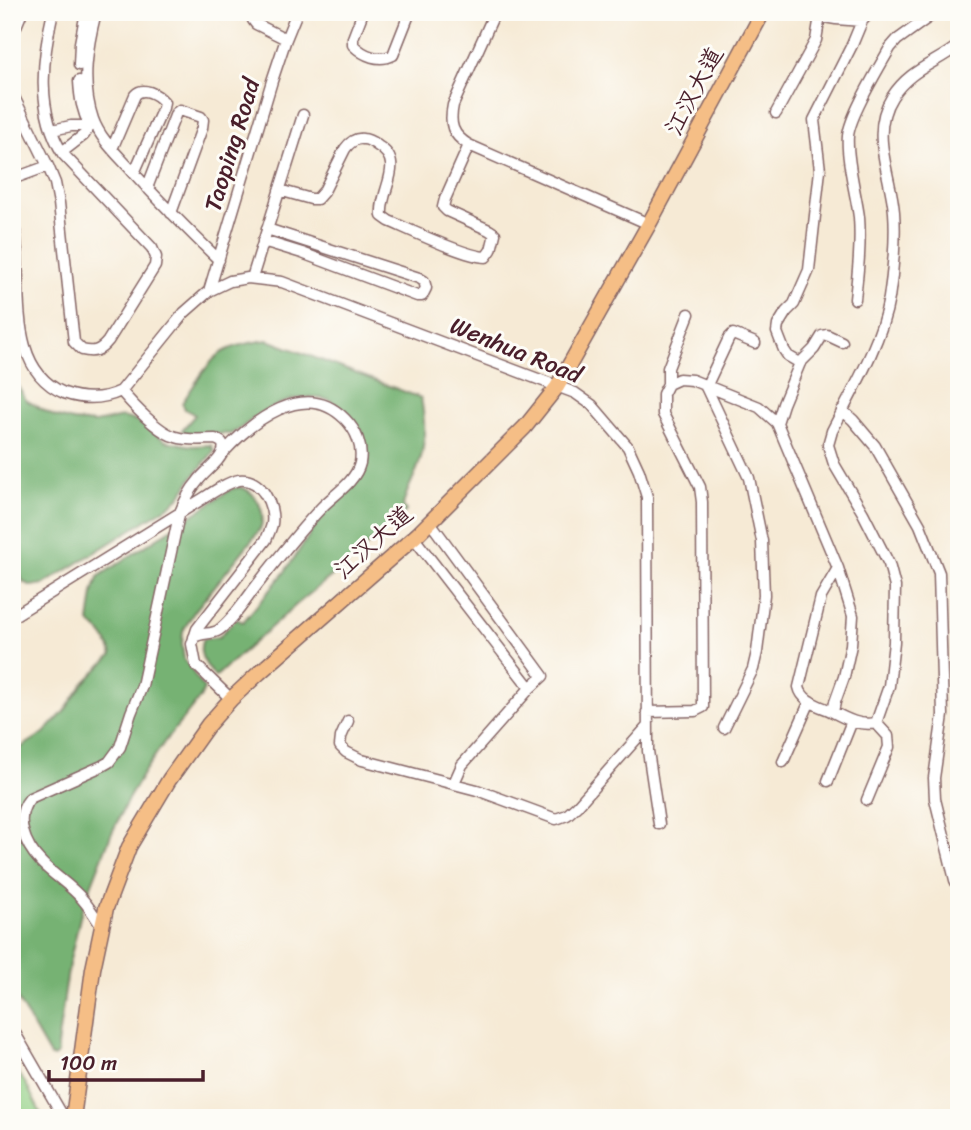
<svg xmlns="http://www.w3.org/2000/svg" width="971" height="1130" font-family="Sriracha,'LXGW WenKai TC',sans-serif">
<rect width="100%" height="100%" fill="#fdfcf7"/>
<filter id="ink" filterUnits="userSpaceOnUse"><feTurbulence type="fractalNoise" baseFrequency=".0143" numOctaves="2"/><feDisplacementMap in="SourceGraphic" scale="14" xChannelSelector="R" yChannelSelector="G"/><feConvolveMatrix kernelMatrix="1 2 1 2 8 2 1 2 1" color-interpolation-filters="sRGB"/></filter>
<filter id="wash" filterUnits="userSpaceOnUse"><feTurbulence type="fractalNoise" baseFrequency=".00686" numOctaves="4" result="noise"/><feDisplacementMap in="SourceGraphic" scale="28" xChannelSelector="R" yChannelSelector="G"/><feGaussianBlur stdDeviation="1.57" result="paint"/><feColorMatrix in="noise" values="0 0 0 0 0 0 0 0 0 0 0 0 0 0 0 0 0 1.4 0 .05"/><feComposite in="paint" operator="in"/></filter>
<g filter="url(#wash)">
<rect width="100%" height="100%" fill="#f6ead5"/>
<path fill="#93d086" stroke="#6e7858" stroke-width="2" d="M12,1065L26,1084L43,1118H12Z"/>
<path fill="#76b273" stroke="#60684f" stroke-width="2" d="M268,340L421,398C425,419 426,444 419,464C414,479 406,490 403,506L406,511L350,561L296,605L215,677C206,665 196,654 203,639L219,637L236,619L243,622L284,573L320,519L337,501L351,489L361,476L365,451L364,439L361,430L348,414L330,400L311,397L294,399L279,404L258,415L238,430L230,434L185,433L182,430L195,415L185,409L182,403C192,389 206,364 220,354C233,345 252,342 268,340Z
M17,385L26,400L54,416L73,421L95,423L122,417L137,421L166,441L192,446L211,445L214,451L192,478L179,498L169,506L44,584L32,586L23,582L18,570L12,505V391Z
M239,487C258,491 268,515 259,531L194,612L183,631L182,644L184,659L204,689L200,698L165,741L144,772L128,799L111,835L82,909L69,964L57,1046L58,1053L54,1057L50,1056L12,990V753L44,733L63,713L83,684L112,655C108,639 101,633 89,622L93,593L98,577L232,489Z"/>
</g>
<g filter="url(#ink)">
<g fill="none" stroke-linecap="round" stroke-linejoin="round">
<defs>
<path id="minor" d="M96,12C87,47 81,84 93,119C100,139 118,155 132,171C160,202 189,231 219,260
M256,12L253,20L256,24L286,39
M363,12L353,38V45C364,56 379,62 393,55L410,12
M495,12L453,105C449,124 452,135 469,145L649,224
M795,12L836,19L862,21
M12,36L22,12
M79,65L80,43L86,12
M79,81C80,98 82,111 90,126
M12,93L48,166L55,183L59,203L74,342L82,350C94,353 100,351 108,341L155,266L156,257L152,248L63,154C36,111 42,59 53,12
M776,113L816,40L820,16L823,12
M52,130L71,126H90
M112,149L135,95C143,86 157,94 164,102L163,108L134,173
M62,152L84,135L90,126
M12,179L48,166
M147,188L176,113L180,110L201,117L203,120L202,128L171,213
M279,190L311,199H317L324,191L345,149C350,142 355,138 363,139C369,139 374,143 378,146C407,163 379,190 382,216L389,221C410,230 466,257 486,257L491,250L495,234L489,230L447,211L443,207L445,199L469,145
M12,217C27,273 0,366 64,393C84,400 102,400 121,391L184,313L209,291L230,281L248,278L282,282L575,393L592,405L628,447L639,471L647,497L648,751L659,824
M263,241L302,253L417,296H422L426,288L424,281L419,278L267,229
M252,278L303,115
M209,291L272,81L286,39L297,12
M855,299C858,272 861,244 859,217C856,194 846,158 848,136C850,115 879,68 890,48L897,40L936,12
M800,363L814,349L822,336L827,335L842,342
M668,384V368L689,314
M842,410L853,420L875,446L920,525L939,573L943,715L934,778L935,799L955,880L959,888
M777,423L783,404L800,363L788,356L784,350L777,332L778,325L786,312L794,304L809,270L820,170L814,120L852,45L862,21L870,12
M430,522L543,676L530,688L462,765L454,783
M414,538L530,688
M12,617L199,501C212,493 225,483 239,480C261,477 275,506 272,524C271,529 268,535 266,540L197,629L192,644L196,665L231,699
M194,637C202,632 212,635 219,630C234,619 246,599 257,585C278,558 299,531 322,507C335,494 356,481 360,463C363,446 356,430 345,419C305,378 251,422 222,454
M647,712L695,711L703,707L702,502L700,487L663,414V394L668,384L679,379L692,380L759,407L777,423L838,568L853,616L851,645L844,677L835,702L833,712C848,720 860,726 876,723L889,686L894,642L895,587L889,564L863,513L834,464L828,445L832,431C853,390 881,343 889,298C893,273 896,237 894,212C891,174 869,133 892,97C910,69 935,64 959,45
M833,712C821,706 802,702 799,687L821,597L838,568
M348,721L341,737L340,746L346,752L362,760L477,790L556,819L567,815L577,806L647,727
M724,728L753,669L757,652L764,595L762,541L749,478L706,387L729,338L733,334L755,343
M783,762L810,701
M828,781L852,721
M867,800L889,747L888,736L876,723
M102,927C96,918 90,908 83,900C71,885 54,876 41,862C25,845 13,818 30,798L102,766L109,762L120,747L131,713L142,686L179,515C184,502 189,491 198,481C205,471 220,462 223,451C225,443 221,441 215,439C203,439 188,441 176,437C159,433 133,405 121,391
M12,1028L64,1118"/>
<path id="major" d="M73,1118L93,969L106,908L129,847L169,780L208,725L231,699L259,673L418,534L525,427L557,387L649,224L763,12"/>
</defs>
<use href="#minor" stroke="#866666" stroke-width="13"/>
<use href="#major" stroke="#866666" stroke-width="17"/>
<use href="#minor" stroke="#fff" stroke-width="10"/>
<use href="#major" stroke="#f5be86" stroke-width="14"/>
</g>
</g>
<g text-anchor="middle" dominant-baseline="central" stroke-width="6" stroke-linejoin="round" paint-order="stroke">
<g font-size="24" fill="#4a1f2b" stroke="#fdfcf7">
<text transform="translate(694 91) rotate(-62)">江汉大道</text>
<text transform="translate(232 145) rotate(-73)">Taoping Road</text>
<text transform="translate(516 350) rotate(22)">Wenhua Road</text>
<text transform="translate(373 542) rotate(-42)">江汉大道</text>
</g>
</g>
<rect width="971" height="1130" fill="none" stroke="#fdfcf7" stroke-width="42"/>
<path d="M49 1070v10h154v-10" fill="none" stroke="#4a1f2b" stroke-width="3.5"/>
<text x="60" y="1070" font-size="21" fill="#4a1f2b" stroke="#fdfcf7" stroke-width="5" paint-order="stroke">100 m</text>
</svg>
